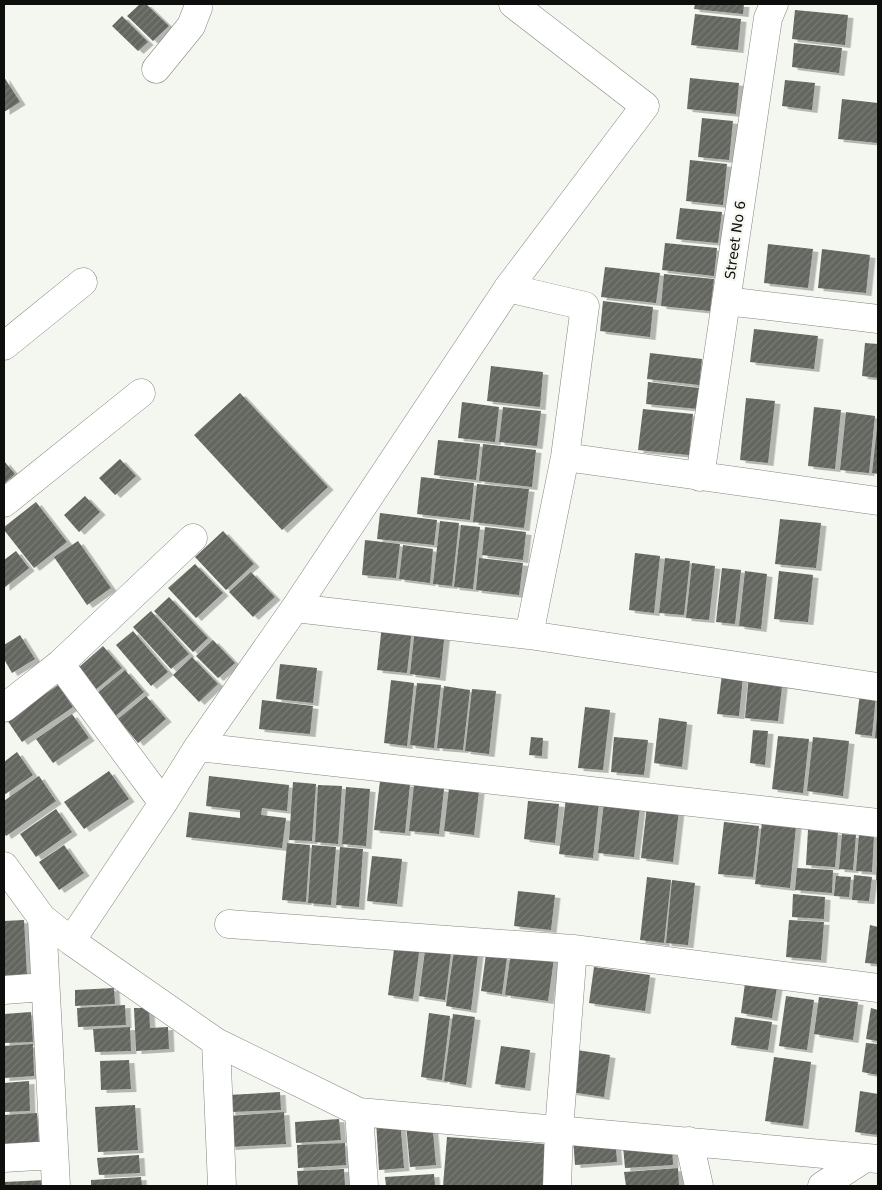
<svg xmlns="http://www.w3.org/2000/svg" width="882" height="1190" font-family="'DejaVu Sans',sans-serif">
<defs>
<pattern id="building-hatch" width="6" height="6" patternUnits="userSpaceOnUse" patternTransform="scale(1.25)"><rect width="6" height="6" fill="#63655f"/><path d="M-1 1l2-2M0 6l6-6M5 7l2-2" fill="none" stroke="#787a75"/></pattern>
<filter id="shadow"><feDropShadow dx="5.5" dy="3" stdDeviation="0" flood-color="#0004"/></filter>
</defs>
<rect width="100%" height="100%" fill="#f4f7f0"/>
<path fill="url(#building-hatch)" filter="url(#shadow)" d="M140,4H146L169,26L153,41L127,16Z
M695,4H744L743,14L694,9Z
M795,10L848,15L845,45L792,39Z
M695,14L741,19L738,50L691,45Z
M122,16L148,42L138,51L112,26Z
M794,43L842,48L839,73L792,67Z
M4,77L20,102L4,112Z
M690,78L739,83L736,114L687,109Z
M785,80L815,83L812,110L782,106Z
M842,99L878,103V143L838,139Z
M702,118L733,121L729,160L698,157Z
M690,160L727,164L723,205L686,201Z
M680,208L722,212L718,243L676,239Z
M665,243L717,248L714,276L662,270Z
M768,244L813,249L808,288L764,283Z
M822,249L870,255L866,293L818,288Z
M605,267L660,273L656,303L601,297Z
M664,274L714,279L710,311L661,306Z
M603,301L653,307L650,337L600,331Z
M754,329L818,336L814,369L750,362Z
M865,343L878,344V378L862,376Z
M650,353L702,359L699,385L647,379Z
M491,366L543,372L540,407L487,401Z
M648,382L700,388L698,409L646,404Z
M240,393L328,487L282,530L194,435Z
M746,398L775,401L768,463L740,460Z
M462,402L499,407L495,442L458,438Z
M503,407L541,411L537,446L499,442Z
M814,407L841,410L835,469L808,466Z
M643,409L693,414L689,455L638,450Z
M846,412L875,416L869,473L840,470Z
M877,428H878V474L872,473Z
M438,440L480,444L476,480L434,475Z
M483,444L536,450L532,487L479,481Z
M120,459L136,476L115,495L99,478Z
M4,461L15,474L4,484Z
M421,477L474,483L470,520L417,514Z
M477,484L529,489L524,528L473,522Z
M85,496L100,512L79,532L64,515Z
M36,502L67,542L34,568L4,530V527Z
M380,513L437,520L434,545L377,539Z
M780,519L821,523L816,568L775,564Z
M440,521L459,523L452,586L433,584Z
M461,525L480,527L473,589L454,587Z
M485,527L526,532L523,560L482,555Z
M223,531L254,564L226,590L195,557Z
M365,540L400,544L396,578L362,575Z
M78,541L111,588L87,605L54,557Z
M403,545L433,549L430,583L399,579Z
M16,551L29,568L4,588V560Z
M635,553L660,556L654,613L629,610Z
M479,558L523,563L519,595L476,590Z
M665,558L690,561L684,615L659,613Z
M692,563L715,566L709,620L686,618Z
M195,564L223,593L196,618L168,588Z
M722,568L741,570L735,624L716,622Z
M745,571L767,574L761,629L739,626Z
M779,571L813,575L808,622L774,619Z
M251,572L275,597L253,617L229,592Z
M169,597L208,638L193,652L154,611Z
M151,611L189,654L171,669L133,627Z
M382,625L412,628L407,673L377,670Z
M415,628L445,631L440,678L410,674Z
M133,631L168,672L151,686L116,645Z
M20,635L35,659L12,673L4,659V645Z
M213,640L235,663L218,678L196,656Z
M103,646L122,668L95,690L77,669Z
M192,657L218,684L199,702L173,675Z
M280,664L317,668L313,703L276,699Z
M125,670L144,692L113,718L95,695Z
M722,674L743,676L739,716L717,714Z
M749,674L783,678L778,721L745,718Z
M391,680L414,683L407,746L384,743Z
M417,683L441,685L434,748L410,745Z
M58,685L73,707L22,742L7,720Z
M444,686L470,690L463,750L437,748Z
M472,689L496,691L489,754L465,751Z
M860,693L876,695L872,736L855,734Z
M146,696L166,719L138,743L118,719Z
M262,700L313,706L310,734L259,729Z
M585,707L610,710L603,770L578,768Z
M72,714L89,738L53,763L36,739Z
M877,717H878V738H875Z
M659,718L687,722L682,767L654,763Z
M753,730L768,731L765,765L750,763Z
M778,736L809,739L803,793L772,789Z
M531,737L543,738L542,756L529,755Z
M614,737L648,740L644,775L611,772Z
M813,737L849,741L843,796L807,791Z
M17,752L33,775L4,795V762Z
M109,771L129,799L84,829L64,802Z
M39,776L56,801L6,836L4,833V801Z
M209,776L289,785L287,811L262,808L261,815L286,818L282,848L186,837L189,812L240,818V810L206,806Z
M380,781L410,784L405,833L374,830Z
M293,782L316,784L312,841L289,840Z
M318,785L342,786L338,844L315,842Z
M414,785L444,789L439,834L409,831Z
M346,787L370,789L366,846L342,844Z
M449,788L479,791L474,835L444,831Z
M566,798L599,802L593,858L559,854Z
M528,801L559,804L555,843L524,839Z
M604,803L640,807L634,857L598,853Z
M647,806L679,810L673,862L641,858Z
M56,809L72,832L36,857L20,834Z
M724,822L759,826L753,877L718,874Z
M762,822L796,826L790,888L755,884Z
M808,830L838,832L835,867L806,865Z
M842,834L856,835L853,870L839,869Z
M859,834L874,835L872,872L856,871Z
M287,843L310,845L306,902L282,900Z
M64,845L84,873L59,890L39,862Z
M312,845L336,847L331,905L308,903Z
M340,847L363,849L359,907L336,905Z
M372,856L402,859L397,904L367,901Z
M877,863L878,864V880H876Z
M797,868L833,870L832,893L795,890Z
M854,875L872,877L869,901L852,900Z
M836,876L851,877L849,897L834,896Z
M647,877L671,880L664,943L640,940Z
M672,880L695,883L688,945L666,943Z
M518,891L555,895L551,930L514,926Z
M793,894L825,897L824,919L792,917Z
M24,920L27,976L4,977V921Z
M789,920L824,922L821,960L786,957Z
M870,925L878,927V964L865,963Z
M395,942L420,945L413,999L388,995Z
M425,950L451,953L445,1000L419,996Z
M454,950L478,954L471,1010L446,1006Z
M511,952L554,958L548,1001L505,995Z
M486,954L507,957L502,994L481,991Z
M594,967L650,975L645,1011L589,1003Z
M745,983L777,987L772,1018L741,1013Z
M114,988L115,1004L75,1006V990Z
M786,996L814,1000L807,1050L779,1046Z
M819,997L858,1002L853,1040L814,1034Z
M125,1005L126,1025L78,1027L77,1008Z
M134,1008H149L150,1028L168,1027L169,1049L136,1051Z
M871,1008L878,1010V1041L866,1039Z
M31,1012L33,1042L4,1043V1014Z
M429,1013L450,1016L442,1080L421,1077Z
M453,1014L475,1017L466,1085L444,1081Z
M735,1017L772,1022L768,1050L731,1045Z
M130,1027L131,1051L95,1052L93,1029Z
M866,1043L878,1044V1075L862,1072Z
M33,1044L34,1076L4,1078V1046Z
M501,1046L530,1050L525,1088L495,1084Z
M577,1050L610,1055L604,1097L571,1092Z
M774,1057L811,1062L803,1126L765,1121Z
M129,1060L131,1089L101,1090L100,1061Z
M29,1081L30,1111L4,1112V1083Z
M860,1091L878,1094V1135L855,1132Z
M280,1092L281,1110L230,1112L228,1095Z
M135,1105L138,1150L98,1152L95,1107Z
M284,1112L286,1144L230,1147L228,1116Z
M37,1113L39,1145L4,1147V1115Z
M339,1119L341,1140L296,1143L295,1122Z
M400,1119L404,1168L379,1170L376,1121Z
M432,1122L436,1165L410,1167L406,1124Z
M615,1135L617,1162L575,1165L573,1138Z
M447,1137L545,1144L543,1186H443Z
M672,1142L673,1165L625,1168L623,1146Z
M345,1143L346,1165L298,1168L297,1145Z
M139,1155L140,1173L99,1175L97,1158Z
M678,1168L679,1186H626L624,1172Z
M344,1169L345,1186H298L297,1171Z
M434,1174L435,1186H386L385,1177Z
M141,1177L142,1186H91V1180Z
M46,1180V1186H4V1182Z"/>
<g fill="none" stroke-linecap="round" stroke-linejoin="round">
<defs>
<path id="minor" d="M156,69L191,26L198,8
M508,288L585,306L565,457L529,635
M726,301L878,319
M4,346L83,282
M565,457L878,501
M700,477L768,18L774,4
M4,503L141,393
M295,608L529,635L878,687
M60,664L163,803
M4,708L60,664L193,538
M198,747L878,823
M4,866L42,918L56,1186
M42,918L71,941L216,1042L359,1112L878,1159
M229,924L573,949L878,988
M71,941L163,803L198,747L295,608L508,288L645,106L513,4
M4,990L45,987
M216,1042L222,1186
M359,1112L364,1186
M689,1141L699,1186
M4,1158L54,1155
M557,1186L559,1130L573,949
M822,1186L865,1158"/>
</defs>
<use href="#minor" stroke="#848680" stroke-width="29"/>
<use href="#minor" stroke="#fff" stroke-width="28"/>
</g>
<g text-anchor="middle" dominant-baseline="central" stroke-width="4.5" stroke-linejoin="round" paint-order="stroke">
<g font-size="14" fill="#0e0f0c" stroke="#f4f7f0">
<text transform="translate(735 240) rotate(-82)">Street No 6</text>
</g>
</g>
<rect width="882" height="1190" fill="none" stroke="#0e0f0c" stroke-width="10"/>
</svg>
